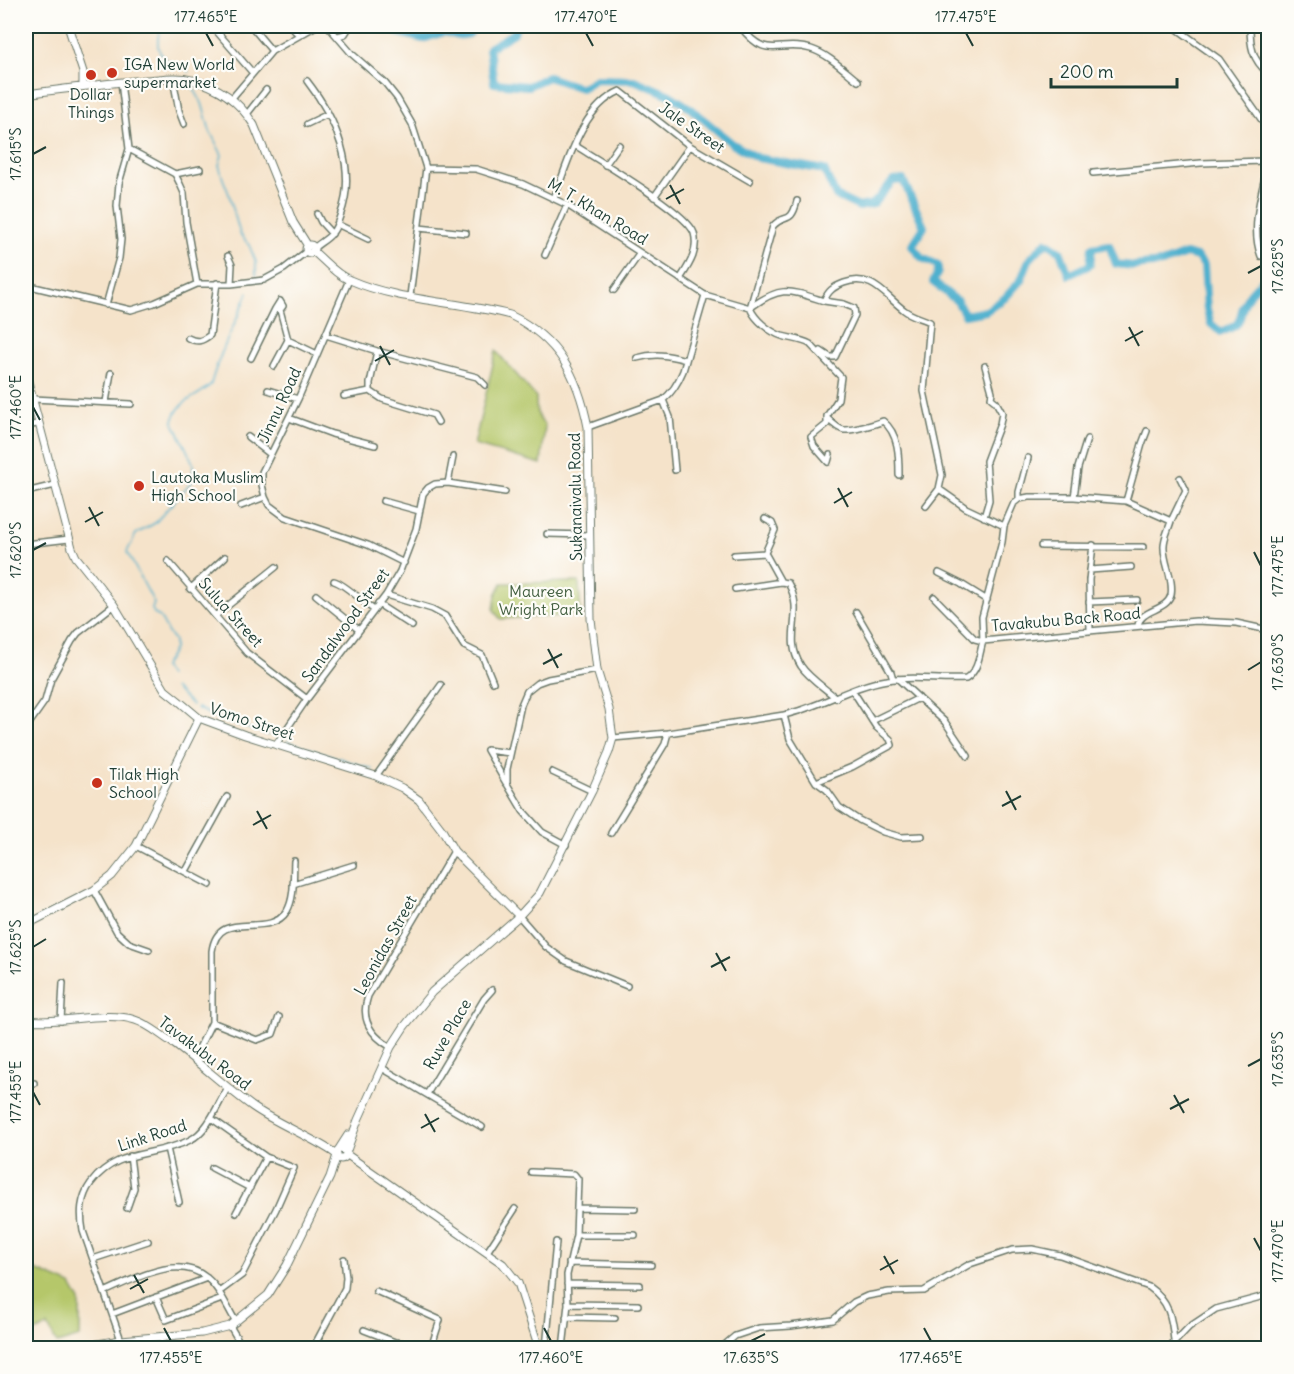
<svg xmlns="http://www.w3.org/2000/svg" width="1294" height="1374" font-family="Delius,sans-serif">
<rect width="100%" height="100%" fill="#fdfcf7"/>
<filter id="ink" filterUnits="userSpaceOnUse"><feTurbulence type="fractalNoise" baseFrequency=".0167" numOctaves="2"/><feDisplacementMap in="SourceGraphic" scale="12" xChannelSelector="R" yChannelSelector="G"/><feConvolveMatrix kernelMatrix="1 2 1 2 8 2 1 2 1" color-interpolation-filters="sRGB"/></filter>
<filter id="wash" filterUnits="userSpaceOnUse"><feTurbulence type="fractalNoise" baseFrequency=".008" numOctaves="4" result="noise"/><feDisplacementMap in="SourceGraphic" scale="24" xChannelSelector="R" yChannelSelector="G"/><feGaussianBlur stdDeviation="1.35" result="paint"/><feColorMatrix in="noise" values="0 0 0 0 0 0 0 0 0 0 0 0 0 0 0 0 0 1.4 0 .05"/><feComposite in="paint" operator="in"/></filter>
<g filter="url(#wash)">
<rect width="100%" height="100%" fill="#f5e3ca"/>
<path fill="#b5c76a" stroke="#6a824f" stroke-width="1.5" d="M496,351L536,397C536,409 536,417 545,425L541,464L474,445Z
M579,582L581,615L500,619L494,610L496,595L502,583Z
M26,1266L71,1285L80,1301V1337L57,1344L48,1326L28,1335L26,1333Z
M216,1343L227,1348H176Z"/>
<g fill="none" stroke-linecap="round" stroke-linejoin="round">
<path stroke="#4fb0ce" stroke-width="1.5" d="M162,26C160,30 158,35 158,40C156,57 173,67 187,65L188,72
M341,33L342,26
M194,89L202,103L210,131L222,155L219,165L223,179L229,194L240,234L249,245L256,262V275
M169,676L163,667L174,649V640L168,633L160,617L154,614L152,609L154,603L127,552L136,534L155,523L193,480V463L173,421C180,397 198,399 211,384C219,352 236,323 248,293
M174,688L192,705
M197,708L219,719L269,735
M287,741L372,769"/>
<path stroke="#4fb0ce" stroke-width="8" d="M372,26L423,39L444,32L458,36L469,34L476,26
M516,26L514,33L489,48L494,83L528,86L548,77L581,88L596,79L634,80L670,95L690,108L733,144L758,158L824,170L836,196L859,207L873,204L893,181L903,180L924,227L912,246L922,258L938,265V272L933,282L957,301L965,315L986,311L1005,298L1021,280L1029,260L1046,242L1060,251L1069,275L1090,265L1092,248L1109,245L1116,264L1134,266L1162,263L1186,254L1197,257L1204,265L1207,310L1211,324L1221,332C1247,323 1236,319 1246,300C1250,291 1262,282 1268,274"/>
</g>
</g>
<g filter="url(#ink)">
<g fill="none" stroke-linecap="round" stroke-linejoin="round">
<defs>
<path id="minor" d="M212,26L252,72
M251,26L272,51
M290,26L299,35
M328,26L352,54L385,83L397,98L412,124L426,168L410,296
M740,26C768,63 778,39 811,49C828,54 844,70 858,81
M1173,26L1219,59L1268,129
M1250,26C1250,45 1252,60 1268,73
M338,36L345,34L350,26
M173,78L179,111L184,124
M307,81C336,118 358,170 340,216C338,222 336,229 332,233C328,239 319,243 314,248
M232,98L272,51L316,26
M247,114L266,90
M307,124L328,114
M576,146C598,160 687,212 694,233C699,251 689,265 680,279
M129,149L175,174L180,184L184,193L186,222L197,284
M605,165L619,145
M426,168L476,169L523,184L567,205L705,295L750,308C781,285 789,290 824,301C828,291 833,287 844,283C872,273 884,295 904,310C911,316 922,318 930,322L924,391L942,475L939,489
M1093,173L1201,163L1264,161L1268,159
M175,174L200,169
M654,197L690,146
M554,198C569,161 581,108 620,91L690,146L750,181
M797,201C791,226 784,213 773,226L750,308C755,320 770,332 782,336C792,339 801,339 810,344L841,377L838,399L827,416V424L811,437L814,446L828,462L830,455
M317,214L321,222L332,234
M337,224L368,239
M419,228L466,233
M545,255L567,205
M228,256L232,265L231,284
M1261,256C1250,227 1262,193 1268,163
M349,280L298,399L262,472V485L265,497L269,505L285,517L368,545L404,563
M26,285L131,310L154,303L197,284H231L264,280L284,269L307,251
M614,290L640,253
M106,305L119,258L121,239L117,206L119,183L129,149L121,82
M275,309L280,301L283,306L280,310
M326,335L377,351L477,377L485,385
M188,338C198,343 202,341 210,335L217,283
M377,351L370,383V391L382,399L434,415L438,422
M821,351L830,357H835L855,315L854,308L844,304L824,301
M251,358L275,309L280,310L288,340L317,354
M637,358C655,353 668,355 686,360
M274,366L288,340
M268,390L298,399
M344,396L370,391
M33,399L131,404
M663,400L670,417L675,470
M106,402L111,373
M289,418L332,434L375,445
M828,419C832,423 838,429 844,430C851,431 876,424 883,421C899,434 899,456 899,475
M26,426L37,424
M588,427L663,400C673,392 678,383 683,371L705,295
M248,437L270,454
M448,483L453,457
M26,492L55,485
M1074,497L1126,501L1171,521C1169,529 1163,539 1164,548C1164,564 1174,579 1171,595C1167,611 1141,609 1138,625
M1019,499V492L1028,458
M383,501L419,511
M1126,501L1142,444L1147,431
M241,506L265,497
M926,506L939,489L966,508L1004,526
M984,517L989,500L986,461L1000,424L1002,413L996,402L991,398L992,392L985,366
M765,519L772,523L775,530L765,553L781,582
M1171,521L1186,490L1180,478
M547,534L588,535
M26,544L69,539
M1041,546L1143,547
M734,555L765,553
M168,561L247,653L307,699
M1090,570L1131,567
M939,573L961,584L987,600
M334,581C345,584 363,602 374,610
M190,589L225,557
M735,589L781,582L788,583C806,614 782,636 801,666C809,678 825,688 836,698
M316,595L359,630
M386,595L432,609L445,616L464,646L482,655L493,682
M934,597L975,639L983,641L982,617L1002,542L1004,526L1014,503L1019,499L1029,497H1074L1078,468L1087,439
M1089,602L1137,600
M378,604L412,626
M856,612L891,672L893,679
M215,616L276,567
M1090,631L1089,580L1093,545
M898,679L945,722L968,756
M784,715L790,739L816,782L827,790L839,807L859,820L883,832L901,837L922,836
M872,721L919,698
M26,728L45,701L51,679L72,641L78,633L114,605
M613,738L668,733L784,715C820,707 851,686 887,680C913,675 940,681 966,679C979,670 979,655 983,641L1196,621L1236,623L1268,630
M277,743L307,699L386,595L400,571L416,529L423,494L428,488L435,484L448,483L505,492
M552,772L592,791
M376,776L441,685
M816,782L852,767L892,745L890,739L876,727L853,691
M506,783L487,750L510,753
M611,833L665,744L668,733
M566,845L542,832L523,811L507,784V769L521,705L527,691L537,683L548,679L597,670
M136,846L210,885
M186,871L227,797
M293,884L354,865
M94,890L117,932L129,943L149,950
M519,916L546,947L566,961L627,986
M61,1021L63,983
M212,1022L257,1040L273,1034L279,1017
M391,1047C371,1036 360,1019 368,996L454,851
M194,1058L212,1022V951C218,906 268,941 287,911C295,897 293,877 294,861
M382,1068L482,1127
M26,1083H34
M427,1094L484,999L492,990
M211,1118L266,1157L294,1168L276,1209L242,1275L219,1292
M167,1148L179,1202
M212,1168L250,1188
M531,1172L574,1174L578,1179L576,1235L567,1275L568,1304L563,1348
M127,1208L134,1188L130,1156
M577,1208L635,1209
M236,1213L266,1157
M576,1235H635
M487,1252L515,1209
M93,1259L148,1241
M569,1263L651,1265
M567,1284L640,1285
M376,1291L440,1320L431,1348
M104,1292C133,1280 178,1253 207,1278C220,1289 227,1307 236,1322
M156,1297L166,1320L222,1299
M568,1304L638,1305
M112,1314L207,1278
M566,1317L615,1318
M230,1326L243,1348
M364,1330L395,1342L431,1346
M121,1340L83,1231C80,1214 80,1198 91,1183C117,1148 154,1158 190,1140C208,1131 217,1106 227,1089
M143,1340L145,1348
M313,1348L345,1288L346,1277L344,1259
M546,1348L556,1242
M721,1348L735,1336L759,1328L791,1326L833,1320L854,1302L867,1296L889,1292L924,1291L970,1264L1012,1250L1032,1249L1060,1255L1149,1287C1169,1301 1172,1318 1174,1341
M1169,1348L1189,1327L1216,1309L1268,1295"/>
<path id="major" d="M68,26L83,72V86
M26,94C65,89 105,83 146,80C161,79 177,76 192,80C219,86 239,101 254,125L293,222L308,246
M306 249a4 4 0 1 1 8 0a4 4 0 1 1-8 0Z
M313,251C325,261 336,275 350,280C400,302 458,301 510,315C559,339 578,376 588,427L591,619L597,670L609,709L611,724L613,738L609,752L592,791L540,893L519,916L432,992L404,1027L391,1047L358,1120L346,1153
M26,374L72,548L76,557L114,605L165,690L180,702L199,718L245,735L376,776L402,788L419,800L442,830L454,851L519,916
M26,925L94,890L112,876L136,846L199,718
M26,1020C59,1025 105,1010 135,1020C148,1024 159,1034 170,1041C199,1062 224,1086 253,1107C279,1125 310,1136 336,1154
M339,1149L348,1135
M336 1154a5 5 0 1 1 10 0a5 5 0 1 1-10 0Z
M346,1154L503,1264L518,1283L539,1348
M74,1348L121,1340L202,1333L230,1326L268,1295L287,1265L330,1177L337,1155"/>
</defs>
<use href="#minor" stroke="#6a7768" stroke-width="8"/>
<use href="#major" stroke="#6a7768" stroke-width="9"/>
<use href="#minor" stroke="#fff" stroke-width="5"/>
<use href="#major" stroke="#fff" stroke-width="7"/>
</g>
</g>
<path fill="none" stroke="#1f3d34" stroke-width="2" d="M206,33L213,46M586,33L593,46M966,33L973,46M33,154L46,147M670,185L680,204M666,199L684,189M1248,273L1261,266M1129,327L1139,346M1125,341L1143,331M380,346L390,365M375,361L394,350M33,407L40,420M838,488L848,507M834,503L852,492M89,507L99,526M85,522L103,512M33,550L46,543M1254,552L1261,566M548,649L558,668M543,664L562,654M1248,670L1261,662M1006,791L1016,810M1002,806L1021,796M257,811L267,829M253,825L271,815M33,947L46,939M716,953L726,971M711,967L730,957M1248,1066L1261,1059M33,1092L40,1105M1174,1095L1184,1113M1170,1109L1189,1099M425,1114L435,1132M421,1128L439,1118M1254,1238L1261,1251M884,1256L894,1274M880,1270L898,1260M134,1275L144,1293M130,1289L148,1279M164,1328L171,1341M544,1328L551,1341M924,1328L931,1341M751,1341L765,1334"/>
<g fill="#c8321e" stroke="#fdfcf7" stroke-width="2">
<circle cx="112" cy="73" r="6"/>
<circle cx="91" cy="75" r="6"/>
<circle cx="139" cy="486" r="6"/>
<circle cx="97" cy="783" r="6"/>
</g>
<g text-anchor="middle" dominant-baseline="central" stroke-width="4.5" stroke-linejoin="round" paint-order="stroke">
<g font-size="16" fill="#1f3d34" stroke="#fdfcf7" text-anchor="start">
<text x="124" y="64">IGA New World<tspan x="124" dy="18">supermarket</tspan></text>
<text x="91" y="94" text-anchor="middle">Dollar<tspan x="91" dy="18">Things</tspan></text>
<text x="151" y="477">Lautoka Muslim<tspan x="151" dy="18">High School</tspan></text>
<text x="109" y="774">Tilak High<tspan x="109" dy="18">School</tspan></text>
</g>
<g font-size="16" fill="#1f3d34" stroke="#fdfcf7">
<text transform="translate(692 127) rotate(35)">Jale Street</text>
<text transform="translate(598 211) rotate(31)">M. T. Khan Road</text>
<text transform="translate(279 405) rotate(-65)">Jinnu Road</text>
<text transform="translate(575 497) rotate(-91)">Sukanaivalu Road</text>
<text transform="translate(231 612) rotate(48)">Sulua Street</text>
<text transform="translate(1066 619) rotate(-5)">Tavakubu Back Road</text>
<text transform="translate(345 625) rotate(-54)">Sandalwood Street</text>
<text transform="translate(252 721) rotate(18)">Vomo Street</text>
<text transform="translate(385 945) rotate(-61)">Leonidas Street</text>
<text transform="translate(447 1034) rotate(-60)">Ruve Place</text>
<text transform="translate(205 1053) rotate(37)">Tavakubu Road</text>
<text transform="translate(152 1135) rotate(-18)">Link Road</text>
</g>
<g font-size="16" fill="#446042" stroke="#fdfcf7">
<text x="541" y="591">Maureen<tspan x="541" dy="18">Wright Park</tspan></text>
</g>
</g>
<rect width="1294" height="1374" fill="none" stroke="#fdfcf7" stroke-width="66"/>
<path d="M1051 78v9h126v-9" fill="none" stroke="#1f3d34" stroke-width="3"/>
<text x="1060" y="78" font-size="18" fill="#1f3d34" stroke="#fdfcf7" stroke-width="4.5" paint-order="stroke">200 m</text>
<rect x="33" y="33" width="1228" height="1308" fill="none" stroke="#1f3d34" stroke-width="2"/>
<g font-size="15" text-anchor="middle" fill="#1f3d34">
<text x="206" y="22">177.465°E</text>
<text x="586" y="22">177.470°E</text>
<text x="966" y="22">177.475°E</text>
<text transform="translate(16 154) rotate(-90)" y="5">17.615°S</text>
<text transform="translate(1278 266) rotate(-90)" y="5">17.625°S</text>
<text transform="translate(16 407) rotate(-90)" y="5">177.460°E</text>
<text transform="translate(16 550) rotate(-90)" y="5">17.620°S</text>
<text transform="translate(1278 566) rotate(-90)" y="5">177.475°E</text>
<text transform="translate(1278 662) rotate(-90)" y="5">17.630°S</text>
<text transform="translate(16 947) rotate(-90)" y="5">17.625°S</text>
<text transform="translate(1278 1059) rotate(-90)" y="5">17.635°S</text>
<text transform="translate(16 1092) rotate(-90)" y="5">177.455°E</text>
<text transform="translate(1278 1251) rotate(-90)" y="5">177.470°E</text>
<text x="171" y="1363">177.455°E</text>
<text x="551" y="1363">177.460°E</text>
<text x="751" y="1363">17.635°S</text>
<text x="931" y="1363">177.465°E</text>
</g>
</svg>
